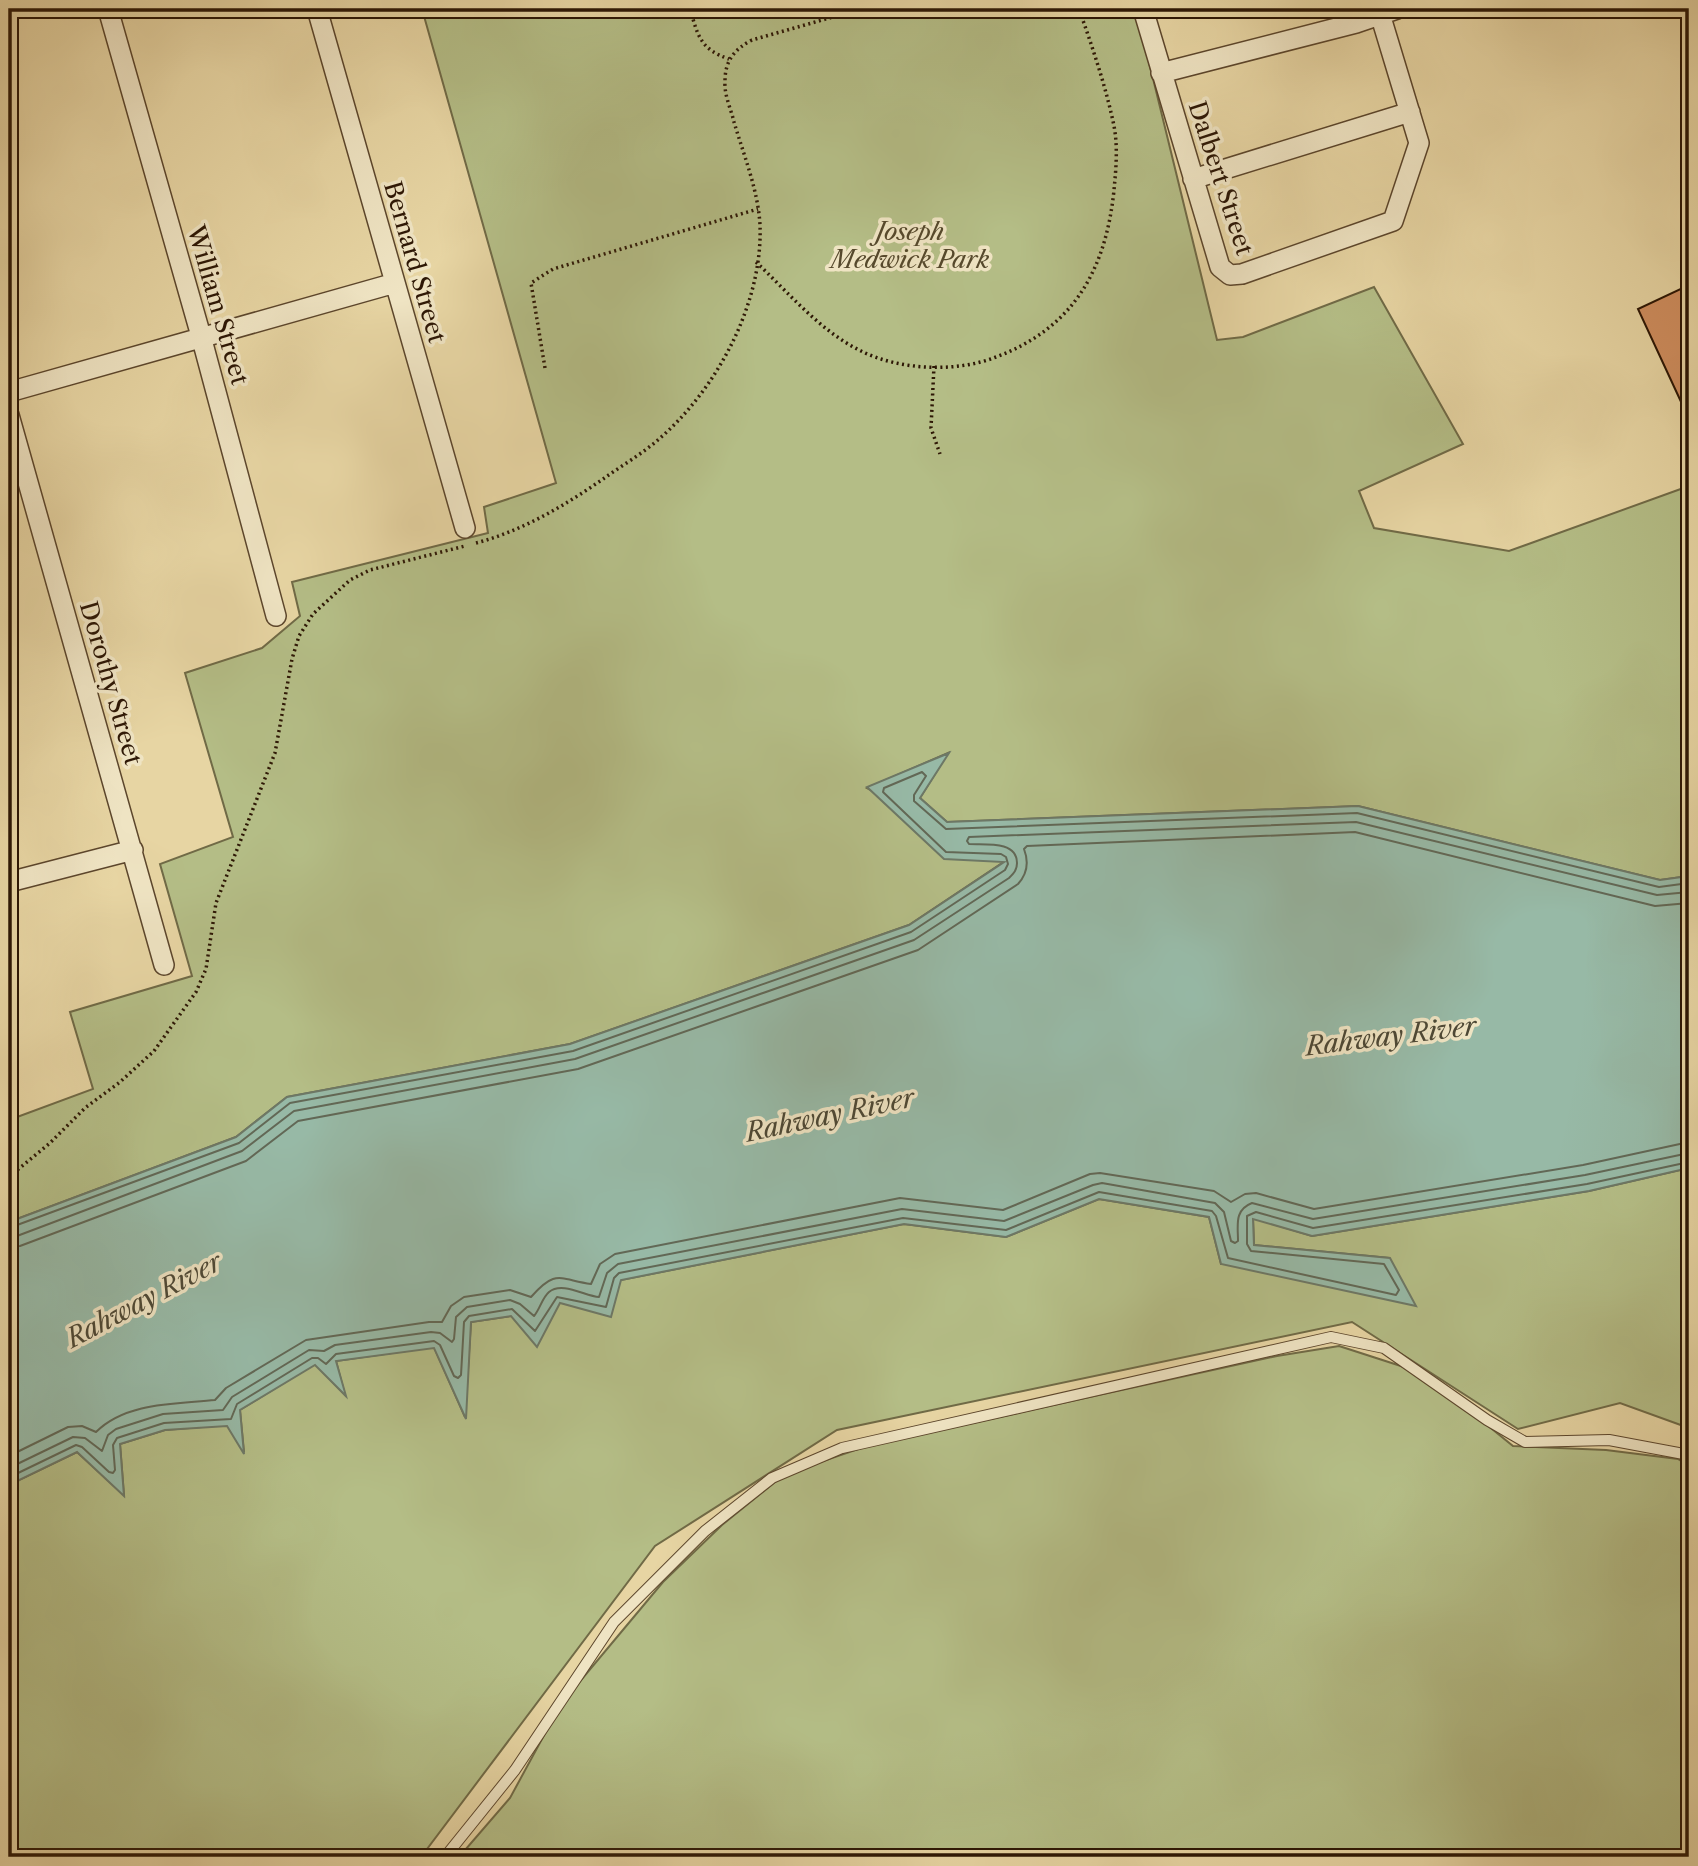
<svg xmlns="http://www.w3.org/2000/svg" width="1698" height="1866" font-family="'Libre Caslon Text',serif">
<rect width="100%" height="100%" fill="#e7d5a3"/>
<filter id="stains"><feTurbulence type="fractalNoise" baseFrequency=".00286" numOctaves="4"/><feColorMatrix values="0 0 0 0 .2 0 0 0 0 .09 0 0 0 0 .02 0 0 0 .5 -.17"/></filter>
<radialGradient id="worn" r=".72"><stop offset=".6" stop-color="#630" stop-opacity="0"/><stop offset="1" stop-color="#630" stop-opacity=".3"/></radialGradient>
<path fill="#b4bd86" stroke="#706a46" stroke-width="2" d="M422,9H1136L1217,340L1243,337L1374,287L1463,444L1359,491L1374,528L1509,551L1689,486V876L1660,880L1358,806L947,822L920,798L948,753L867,788L1005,861L909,925L570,1044L287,1097L236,1137L9,1222V1120L93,1089L70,1012L192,976L160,864L233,837L185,673L262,648L300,616L292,582L488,533L484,507L556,483Z
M1689,1168V1428L1620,1403L1518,1429L1352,1322L837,1430L655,1546L421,1857H9V1490L19,1480L77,1452L124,1495L120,1444L165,1430L227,1425L244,1452L240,1410L315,1364L345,1395L336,1361L434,1347L465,1417L471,1322L511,1316L559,1303L621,1280L904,1224L1006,1237L1099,1199L1209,1217L1221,1264L1390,1258L1254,1245L1253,1218L1312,1236L1589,1191Z
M1339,1346L1407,1368L1455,1399L1513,1446L1606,1450L1678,1459L1689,1466V1857H459L510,1798L561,1704L663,1582L722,1525L785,1474L867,1446L1277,1356Z"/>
<path fill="#97b9a6" stroke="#6d7866" stroke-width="2" d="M949,753L920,798L947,822L1358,806L1660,880L1689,876V1168L1589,1191L1312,1236L1253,1219L1254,1245L1390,1258L1416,1306L1221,1264L1209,1217L1099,1199L1006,1237L904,1224L621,1280L611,1317L560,1303L537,1347L511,1316L471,1322L466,1419L434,1348L336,1361L346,1396L315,1365L240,1410L244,1454L227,1426L165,1430L120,1444L124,1496L77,1452L19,1480L9,1490V1222L236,1137L287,1097L570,1044L909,925L1004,862L944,859L867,787Z"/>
<path fill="#0003" d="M1689,287V415L1641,310Z"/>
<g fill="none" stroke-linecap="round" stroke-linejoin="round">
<path stroke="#626856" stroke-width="2" d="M9,1228L239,1143L290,1103L573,1051L911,932L1005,870L1008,864L1006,857L1001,854L946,852L883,792L884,788L922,772L926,776L914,795V801L946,829L1357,813L1659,887L1689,883
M9,1237L17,1236L242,1151L294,1111L575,1059L914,940L1009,878C1014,873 1017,870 1017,863C1017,840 984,845 969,844L967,841L969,837L1356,822L1657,895L1689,892
M9,1247L20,1246L246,1161L298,1121L578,1069L918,950L1018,884C1028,873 1029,862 1024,849L1027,846L1355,832L1655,906L1689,903
M9,1456L68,1427L82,1426L96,1432C126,1402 176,1404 215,1400L226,1388L306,1340L429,1322H442L451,1306L464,1297L510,1290L531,1297C556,1269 558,1279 591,1284L600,1264L615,1254L900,1198L1003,1210L1090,1174L1100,1173L1214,1191L1231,1202L1245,1194L1256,1193L1314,1209L1583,1165L1689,1142
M9,1468L73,1437L85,1438L102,1451L108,1435L116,1429L163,1414L223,1410L232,1397L309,1350L324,1351L335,1345L431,1332L440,1333L452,1342L454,1339L456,1317L467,1307L510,1300L520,1304L534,1316C540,1309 542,1298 549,1292C562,1281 585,1296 599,1297L607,1273L618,1264L902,1209L1004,1221L1093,1185L1102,1183L1215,1203L1224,1212L1231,1241L1235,1243L1238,1241C1238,1225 1234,1210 1252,1203L1313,1219L1585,1175L1689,1153
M9,1481L16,1474L76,1445L82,1447L109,1472L113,1473L115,1470L113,1445L117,1438L164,1423L231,1419L237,1404L312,1358H318L326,1364L336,1354L434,1341L440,1345L454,1376L458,1378L461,1375L464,1322L469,1316L512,1309L535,1331L557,1297L606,1307L614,1278L619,1273L903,1218L1006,1230L1099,1192L1212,1211L1216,1216L1228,1258L1396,1295L1399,1290L1384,1264L1251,1251L1247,1244V1216L1256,1212L1313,1228L1587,1184L1689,1162"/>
</g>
<path fill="#cf8e5f" stroke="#2d1705" stroke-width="2" d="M1689,285V419L1638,309Z"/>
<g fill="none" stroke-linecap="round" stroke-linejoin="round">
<defs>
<path id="service" d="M445,1857L515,1770L614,1622L705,1531L772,1478L842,1448L1331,1337L1384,1348L1487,1420L1525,1442L1609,1440L1689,1455"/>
<path id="minor" d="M108,9L201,336L276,616
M317,9L465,528
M1143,9L1220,267L1230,275L1242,274L1393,221L1419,143L1380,14
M1161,73L1356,23L1397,9
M1193,179L1410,112
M9,392L395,283
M9,415L164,965
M9,882L133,850"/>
</defs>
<use href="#service" stroke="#5c462c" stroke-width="12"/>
<use href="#minor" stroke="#5c462c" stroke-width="22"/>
<path stroke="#2d1705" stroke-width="3.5" stroke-dasharray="2 3.5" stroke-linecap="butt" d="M690,9C698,36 700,49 729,59
M756,262C789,293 820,331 861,351C899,370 956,373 996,357C1074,328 1106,269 1114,190C1116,169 1118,147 1114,126C1106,87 1092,46 1079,9
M934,366L931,428L940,454
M545,368L531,283L553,269L758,209
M476,543C522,531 564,506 603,479C621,466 642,454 659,439C717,389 763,303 760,225C758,190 744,156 734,122C731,109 724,95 725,81C725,60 735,49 752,40L861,9
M9,1177L50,1143L85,1108L120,1082L154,1051L196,992L206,969L216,903L275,753L292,659L299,636L313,614L350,580L370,570L465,546"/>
<use href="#service" stroke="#efe4c3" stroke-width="10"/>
<use href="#minor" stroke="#efe4c3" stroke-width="19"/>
</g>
<g text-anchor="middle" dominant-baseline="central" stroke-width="7" stroke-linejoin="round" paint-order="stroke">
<g font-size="24" fill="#2d1705" stroke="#efe4c3">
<text transform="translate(1221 178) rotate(72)">Dalbert Street</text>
<text transform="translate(415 262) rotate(74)">Bernard Street</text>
<text transform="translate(218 305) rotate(74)">William Street</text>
<text transform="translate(111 683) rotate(74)">Dorothy Street</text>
</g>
<g font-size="24" font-style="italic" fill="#56492c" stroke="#efe4c3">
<text x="910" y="231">Joseph<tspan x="910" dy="28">Medwick Park</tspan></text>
</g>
<g font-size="26" font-style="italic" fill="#4d4835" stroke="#efe4c3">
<text transform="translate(1391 1036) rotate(-7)">Rahway River</text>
<text transform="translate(830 1115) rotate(-12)">Rahway River</text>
<text transform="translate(144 1300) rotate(-28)">Rahway River</text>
</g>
</g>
<rect width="1698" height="1866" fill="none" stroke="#e7d5a3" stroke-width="35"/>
<rect x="10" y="10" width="1677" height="1845" fill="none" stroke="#2d1705" stroke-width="3.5"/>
<rect x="18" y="18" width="1663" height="1831" fill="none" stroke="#2d1705" stroke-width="2"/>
<rect width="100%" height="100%" filter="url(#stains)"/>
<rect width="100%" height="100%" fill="url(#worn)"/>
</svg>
